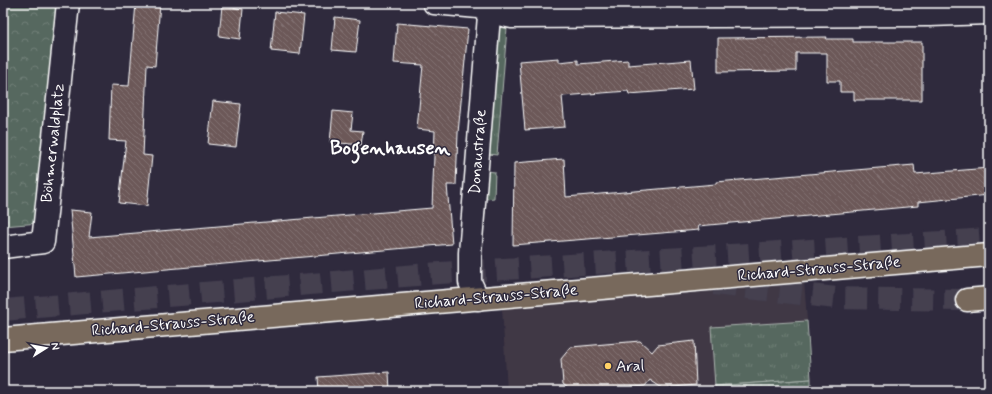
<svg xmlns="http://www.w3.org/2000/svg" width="992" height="394" font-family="Mynerve,sans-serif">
<defs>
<pattern id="grass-tufts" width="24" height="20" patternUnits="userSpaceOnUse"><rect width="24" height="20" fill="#57685f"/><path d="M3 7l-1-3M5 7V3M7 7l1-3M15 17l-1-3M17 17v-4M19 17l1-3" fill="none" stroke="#707f77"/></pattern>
<pattern id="forest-crowns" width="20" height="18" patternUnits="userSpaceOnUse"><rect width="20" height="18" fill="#57685f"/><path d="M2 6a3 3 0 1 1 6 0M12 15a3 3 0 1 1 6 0" fill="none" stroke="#707f77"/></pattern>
<pattern id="garden-dots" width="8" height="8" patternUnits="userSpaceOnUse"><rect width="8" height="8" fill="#57685f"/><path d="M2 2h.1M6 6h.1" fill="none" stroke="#707f77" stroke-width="1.8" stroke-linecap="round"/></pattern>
<pattern id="building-back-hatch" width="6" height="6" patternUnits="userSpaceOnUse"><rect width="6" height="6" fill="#6c5859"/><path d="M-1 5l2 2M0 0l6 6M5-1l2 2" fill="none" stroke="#827172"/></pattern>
</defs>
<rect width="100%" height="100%" fill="#2f2a3d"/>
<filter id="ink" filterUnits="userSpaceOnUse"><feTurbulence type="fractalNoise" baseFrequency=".025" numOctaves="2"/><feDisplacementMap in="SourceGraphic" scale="8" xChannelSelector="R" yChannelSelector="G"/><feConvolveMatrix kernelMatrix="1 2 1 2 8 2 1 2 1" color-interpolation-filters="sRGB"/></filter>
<g filter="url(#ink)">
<path fill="#413845" d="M803,266L807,321L712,327L715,391H507L501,290Z"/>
<path fill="url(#grass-tufts)" stroke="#abb4af" d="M495,27L507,28L497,155L488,154Z
M487,171L495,172L494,198L486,199Z
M807,321L811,379L715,386L711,327Z"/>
<path fill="url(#forest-crowns)" stroke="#abb4af" d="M3,3H62L39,223L3,226Z"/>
<path fill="url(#garden-dots)" stroke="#abb4af" d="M811,379V391H715V386Z"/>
<path fill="url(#building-back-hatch)" stroke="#fff" d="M136,3H160L155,66L147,65L143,155L152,156L147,206L119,203L126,141L109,140L111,85L129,86Z
M222,6L243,9L240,39L219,36Z
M275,12L304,15L300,54L271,51Z
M335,17L360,20L356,52L332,50Z
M397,23L468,29L458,133L456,185H447L452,244L76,277L70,210L92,212L89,237L432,208L435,131L417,129L423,65L394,63Z
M827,37L826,39H853V42H922V100H854V92H840V81H827V53H796V71L718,72V38Z
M559,58V62L578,60V64L628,60V65L691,60L694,89L629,94L628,91L562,96L565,127L525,130L519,61Z
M213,101L241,104L236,147L208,144Z
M333,111L353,113L351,130L363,131L361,145L330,142Z
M564,159L566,197L716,184V182L914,165L915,174L989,168V195L918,202V206L698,226L699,230L513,245L514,163Z
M640,341L652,352L658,345L694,341L696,385L662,388L650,380L645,386L593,391H571L563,384L561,359L571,347Z
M389,372L390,391H374V387L332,391H319L318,377Z"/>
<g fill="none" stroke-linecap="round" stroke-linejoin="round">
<path stroke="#443f50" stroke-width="22" stroke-dasharray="22 11" stroke-linecap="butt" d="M714,284L836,298L967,300
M3,310L440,273L989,239"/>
<defs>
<path id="minor" d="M434,3L478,7L489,12L512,17L930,15L989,13
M3,247L43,242L68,3
M478,299L470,282V253L490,3"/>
<path id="major" d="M3,339L989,255"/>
<path id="highway" d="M967,300L989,298"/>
</defs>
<use href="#minor" stroke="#fff" stroke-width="25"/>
<use href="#major" stroke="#fff" stroke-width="25"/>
<use href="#highway" stroke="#fff" stroke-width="25"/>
<use href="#minor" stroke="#2f2a3d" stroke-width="22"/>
<use href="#major" stroke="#78695c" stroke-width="22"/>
<use href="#highway" stroke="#78695c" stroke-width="22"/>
</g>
</g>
<circle fill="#ffd166" stroke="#2f2a3d" stroke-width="1.5" cx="608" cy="366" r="4"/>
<g text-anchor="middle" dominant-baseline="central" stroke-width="3" stroke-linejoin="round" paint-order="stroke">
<g font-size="16" fill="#fff" stroke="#2f2a3d">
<text transform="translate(53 143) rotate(-84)">Böhmerwaldplatz</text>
<text transform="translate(478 152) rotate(-86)">Donaustraße</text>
<text transform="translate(819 269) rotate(-5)">Richard-Strauss-Straße</text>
<text transform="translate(496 297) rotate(-5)">Richard-Strauss-Straße</text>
<text transform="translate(173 324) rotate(-5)">Richard-Strauss-Straße</text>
</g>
<g font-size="16" fill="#fff" stroke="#2f2a3d" text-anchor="start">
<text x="616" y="366">Aral</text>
</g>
<g font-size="20" font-weight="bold" fill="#fff" stroke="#2f2a3d">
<text x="390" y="148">Bogenhausen</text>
</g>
</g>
<rect width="992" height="394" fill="none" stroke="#2f2a3d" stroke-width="16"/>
<rect x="8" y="8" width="976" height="378" fill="none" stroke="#fff" stroke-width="1.5" filter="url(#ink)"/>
<g transform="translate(46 348) rotate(79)" stroke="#2f2a3d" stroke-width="3" paint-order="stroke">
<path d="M0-3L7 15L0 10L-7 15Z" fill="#ffffff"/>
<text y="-6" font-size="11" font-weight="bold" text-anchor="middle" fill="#ffffff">N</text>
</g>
</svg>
